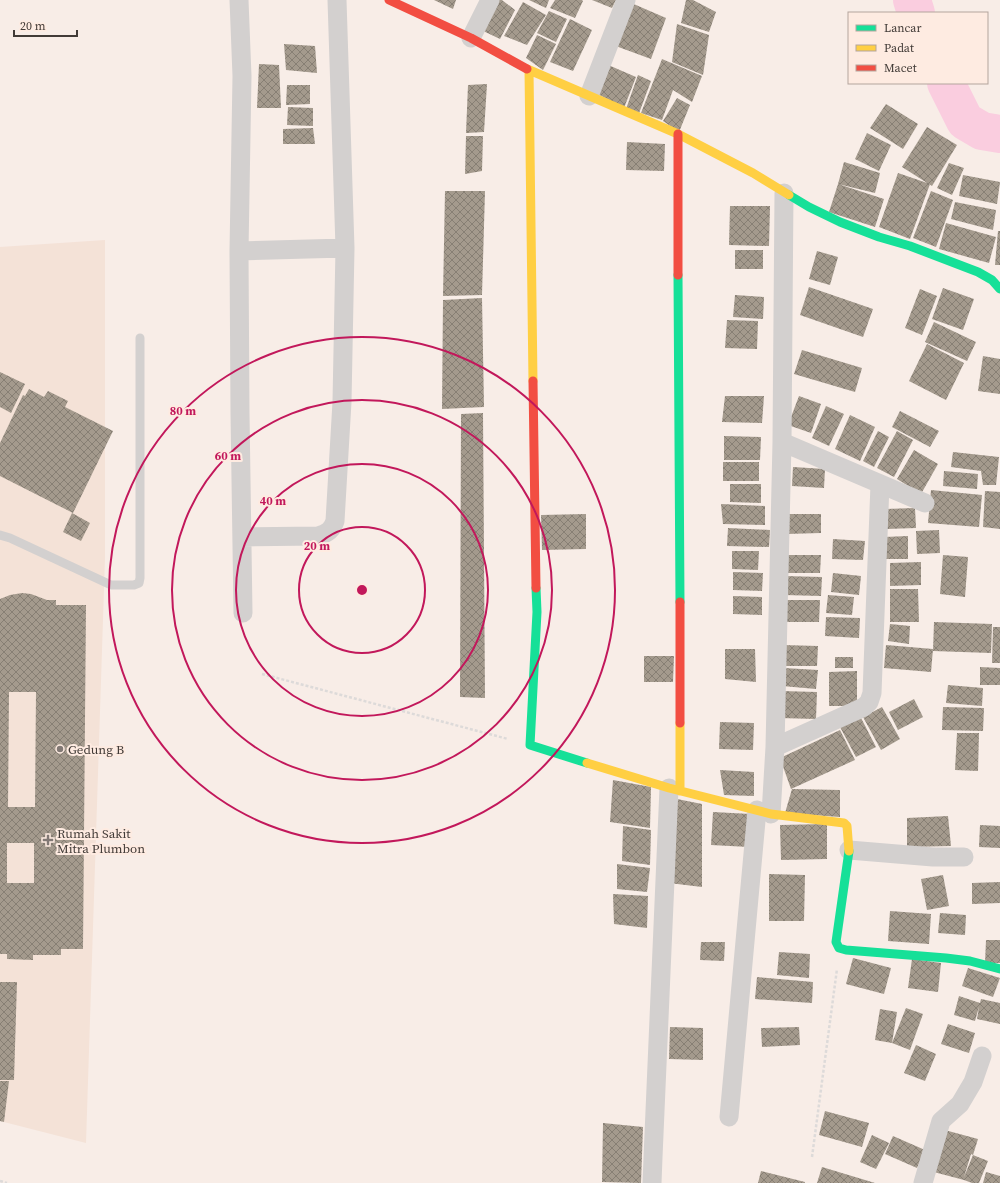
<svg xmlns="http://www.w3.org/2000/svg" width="1000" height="1183" font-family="'Source Serif 4',serif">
<defs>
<pattern id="building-cross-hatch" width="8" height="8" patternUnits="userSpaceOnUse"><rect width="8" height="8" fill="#a49a8d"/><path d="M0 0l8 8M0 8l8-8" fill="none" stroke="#877f74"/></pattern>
</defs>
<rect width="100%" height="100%" fill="#f8ede7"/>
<path fill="#f4e2d7" d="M105,240V558L86,1143L0,1121V247Z"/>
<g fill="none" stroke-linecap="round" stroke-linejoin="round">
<path stroke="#facddf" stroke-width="38" d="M912,0L916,13
M946,83L965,121L982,131L1000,134"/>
</g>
<path fill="url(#building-cross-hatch)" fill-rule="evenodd" d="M434,0H456L453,9Z
M495,0H502L515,10L500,39L479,29Z
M529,0H549L546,8Z
M555,0H582L583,1L575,18L550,8Z
M592,0H616L612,8Z
M686,0H693L716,12L709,32L681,23Z
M523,2L546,15L527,45L504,36Z
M629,2L666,18L651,59L613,45Z
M549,11L567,19L556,42L537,33Z
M570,19L592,30L573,71L550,62Z
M677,24L709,35L703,75L672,62Z
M537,35L556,44L543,70L526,58Z
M284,44L315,46L317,73L286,70Z
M662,59L702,76L692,102L673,90L662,120L641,113Z
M259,64L279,65L281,108H257Z
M606,64L636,77L624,108L592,91Z
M638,75L651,81L638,116L626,109Z
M487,84L484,132L466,133L468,85Z
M287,85H310V104L286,105Z
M677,98L690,105L679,132L663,121Z
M886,104L918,124L903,149L870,128Z
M288,107L313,108V126L287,125Z
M927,127L957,145L932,186L902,167Z
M313,128L315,144H283V129Z
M867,133L891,145L879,171L855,159Z
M466,136H483L482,171L465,174Z
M627,142L665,144L664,171L626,170Z
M844,162L880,173L875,193L838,184Z
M949,163L964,168L952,195L937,188Z
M898,173L930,184L910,239L879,227Z
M963,175L1000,182L997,204L959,196Z
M838,184L884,199L875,227L829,212Z
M445,191H485L482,295L443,296Z
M931,191L953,200L936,247L913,238Z
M955,202L996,210L993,230L951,219Z
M730,206H770L769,246L729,245Z
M946,223L996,237L989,263L939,249Z
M998,231H1000V265H995Z
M735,250H763V269H735Z
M817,251L838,257L830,285L809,279Z
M809,287L873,309L863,337L800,315Z
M943,288L974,299L963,330L932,319Z
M920,289L937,296L922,335L905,328Z
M735,295L764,297L763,319L733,317Z
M482,298L484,407L442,409L443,300Z
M727,320L758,321L757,349L725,348Z
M934,322L976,342L967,361L925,342Z
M927,344L964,363L946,400L909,381Z
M802,350L862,368L855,392L794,374Z
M983,356L1000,359V394L978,391Z
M0,372L25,384L11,413L0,407Z
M29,389L44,397L48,391L68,401L65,407L113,431L73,513L0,476V443L23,395L25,396Z
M725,396H764L762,423L722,422Z
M799,396L821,404L811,433L788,425Z
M826,406L844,414L829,446L812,438Z
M900,411L939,431L930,447L892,427Z
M483,413L485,698L460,697L461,414Z
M850,415L875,427L860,461L835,449Z
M878,431L889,437L874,467L863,461Z
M897,431L913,440L894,477L877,468Z
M724,436L761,437L760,460H724Z
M914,450L938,464L921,494L897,479Z
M953,452L999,457L996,485H983L981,471L951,467Z
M723,462H759V481H723Z
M793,467L825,469L824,488L792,486Z
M944,471L978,474L977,489L943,486Z
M730,484H761V503L730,502Z
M931,490L982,495L979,527L928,523Z
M985,491L1000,492V529L983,527Z
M721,504L765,506V525L723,524Z
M915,508L916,528L886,529L885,509Z
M72,513L90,523L81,541L63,532Z
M586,514V549L542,550L541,515Z
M786,514H821V533L786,534Z
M728,528L770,530L769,547L727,546Z
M939,530L940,553L917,554L916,531Z
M908,536V559H885L884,537Z
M833,539L865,541L863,560L832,559Z
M732,551H759L758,570L732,569Z
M786,555H821L820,573H786Z
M943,555L968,557L965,597L940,594Z
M921,562V585L890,586V563Z
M733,572L763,573L762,591L733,590Z
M833,573L861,576L859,595L831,592Z
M784,576L822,577L821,596L784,595Z
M890,589H918L919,622H890Z
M22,593L31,594L47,600H56V605H86L83,949H61V955H33V960L7,959V954H0V599L10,595ZM9,692H36L35,807H8ZM7,843H34V883H7Z
M828,595L854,597L852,615L826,613Z
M733,596L762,597V615L733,614Z
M783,600H820L819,622H783Z
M826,617L860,618L859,638L825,636Z
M934,622L992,624L991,653L933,651Z
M890,624L910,626L909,644L888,641Z
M993,627H1000V663H992Z
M783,645L818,646L817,666H782Z
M886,645L933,649L931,672L884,668Z
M725,649H755L756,682L725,679Z
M644,656H674L673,682H644Z
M835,657H853V668H835Z
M980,667L1000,668V685H980Z
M784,668L818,670L816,689L782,686Z
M857,671V706H829V672Z
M948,685L983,688L982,706L946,703Z
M781,691L817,692L816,719L779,718Z
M914,699L923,717L898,730L889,712Z
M882,707L900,739L881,750L863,717Z
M943,707L984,708L983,731L942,730Z
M860,716L876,747L856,757L840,727Z
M720,722L754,723L753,750L719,749Z
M840,730L855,760L791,789L780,758Z
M957,733H979L978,771L955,770Z
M720,770L754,772V796L724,795Z
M613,780L651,787L650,828L610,822Z
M792,789L840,790V817L785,813Z
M672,798L702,804V887L669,883Z
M713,812L751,814L749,847L711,845Z
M948,816L951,846L907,847V818Z
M827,824V859L781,860L780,825Z
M980,825L1000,826V848L979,847Z
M623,826L651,830L650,865L622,861Z
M617,864L650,868L647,892L617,889Z
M769,874L805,875L804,921H769Z
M943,875L949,906L927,910L921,879Z
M1000,882V903L972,904V883Z
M613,894L648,896L647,928L614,924Z
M890,911L931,914L929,944L888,941Z
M940,913L966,915L965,935L938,933Z
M986,940H1000V963H985Z
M701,942H725L724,961L700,960Z
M779,952L810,954L809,978L777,975Z
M853,958L891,968L884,994L846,984Z
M912,959L941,963L938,992L908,988Z
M968,968L1000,978L993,997L962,986Z
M757,977L813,982L812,1003L755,999Z
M0,982H17L14,1080H0Z
M959,996L980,1003L981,999L1000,1003V1024L977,1019L979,1007L975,1021L954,1015Z
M906,1008L923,1014L910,1050L892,1043L875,1040L880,1009L897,1012L892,1043Z
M948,1024L975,1033L969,1053L941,1044Z
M670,1027L703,1028V1060L669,1059Z
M799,1027L800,1045L762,1047L761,1028Z
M916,1045L936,1054L925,1081L904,1073Z
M0,1081H9L4,1122L0,1121Z
M825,1111L869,1123L862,1147L819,1135Z
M603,1123L643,1127L641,1183L602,1182Z
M941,1129L978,1139L973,1155L971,1154L964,1177L973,1155L988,1161L979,1183H972L964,1180L930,1171Z
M872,1135L889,1143L876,1169L860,1162Z
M893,1136L925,1150L917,1168L885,1154Z
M822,1167L875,1183H817Z
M761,1171L805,1182V1183H758Z
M986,1172L1000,1176V1183H983Z"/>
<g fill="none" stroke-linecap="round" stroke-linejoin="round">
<path stroke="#dddad9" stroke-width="2.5" stroke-dasharray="3 2" stroke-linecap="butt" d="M262,674L508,739
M812,1157L837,969
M0,1181L7,1183"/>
<path stroke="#d3d0cf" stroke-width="9" d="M0,535L10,538L111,585H134L139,583L140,578V338"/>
<path stroke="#d3d0cf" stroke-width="19" d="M239,0L242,76L239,251L240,413L243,613
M471,38L490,0
M589,96L626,0
M239,251L345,248
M782,442L925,503
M242,537L318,536C328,533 332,530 335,521L342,402L345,248L337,0
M775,747L864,707L869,702L872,693L880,484
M771,814L775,747L782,442L784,193
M849,850L933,857H964
M729,1117L757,810
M652,1183C657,1051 664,919 669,788
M923,1183L941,1121L960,1104L973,1082L982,1056"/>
<path stroke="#16e098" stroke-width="9" d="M789,195L809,207L840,222L879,237L910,246L978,272L992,280L1000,289
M678,275L680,602
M536,588L537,612L530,745L587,763
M849,851L836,942L839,948L846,950L946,958L970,961L1000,969"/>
<path stroke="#ffcf43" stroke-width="9" d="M527,69L678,134L753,173L789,195
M529,70L533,381
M587,763L669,788L771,814L844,823L847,826L849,851
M680,791V723"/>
<path stroke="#f24e42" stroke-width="9" d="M389,0L471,38L527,69
M678,134V275
M533,381L536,588
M680,723V602"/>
</g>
<g fill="none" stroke="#c2185b" stroke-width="2">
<circle cx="362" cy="590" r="63"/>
<circle cx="362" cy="590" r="126"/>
<circle cx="362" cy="590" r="190"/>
<circle cx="362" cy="590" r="253"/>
</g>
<g fill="#827975" stroke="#feebe1" stroke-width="1.5">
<circle cx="60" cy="749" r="4"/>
<path d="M46 834h4v4h4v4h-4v4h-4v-4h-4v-4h4z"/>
</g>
<g text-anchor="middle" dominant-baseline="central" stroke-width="4" stroke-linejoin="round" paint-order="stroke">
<g font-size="13" fill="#423b37" stroke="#feebe1" text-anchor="start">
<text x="68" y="749">Gedung B</text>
<text x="57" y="833">Rumah Sakit<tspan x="57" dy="15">Mitra Plumbon</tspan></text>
</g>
</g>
<circle cx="362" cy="590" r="6" fill="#c2185b" stroke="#feebe1" stroke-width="2"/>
<g font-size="12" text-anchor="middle" font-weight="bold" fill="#c2185b" stroke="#feebe1" stroke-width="4" stroke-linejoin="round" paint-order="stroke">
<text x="183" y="415">80 m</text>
<text x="228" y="460">60 m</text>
<text x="273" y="505">40 m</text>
<text x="317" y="550">20 m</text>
</g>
<rect x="848" y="12" width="140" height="72" fill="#feebe1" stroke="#b3a59d"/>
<rect x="856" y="25" width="20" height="6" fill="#16e098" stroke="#b3a59d"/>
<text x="884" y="32" font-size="12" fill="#423b37">Lancar</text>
<rect x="856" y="45" width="20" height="6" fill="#ffcf43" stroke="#b3a59d"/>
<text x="884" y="52" font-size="12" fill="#423b37">Padat</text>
<rect x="856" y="65" width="20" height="6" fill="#f24e42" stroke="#b3a59d"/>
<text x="884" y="72" font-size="12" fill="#423b37">Macet</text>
<path d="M14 30v6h63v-6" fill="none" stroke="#423b37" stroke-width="2"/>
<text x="20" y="30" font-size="12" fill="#423b37" stroke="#feebe1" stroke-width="3" paint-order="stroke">20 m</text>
</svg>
